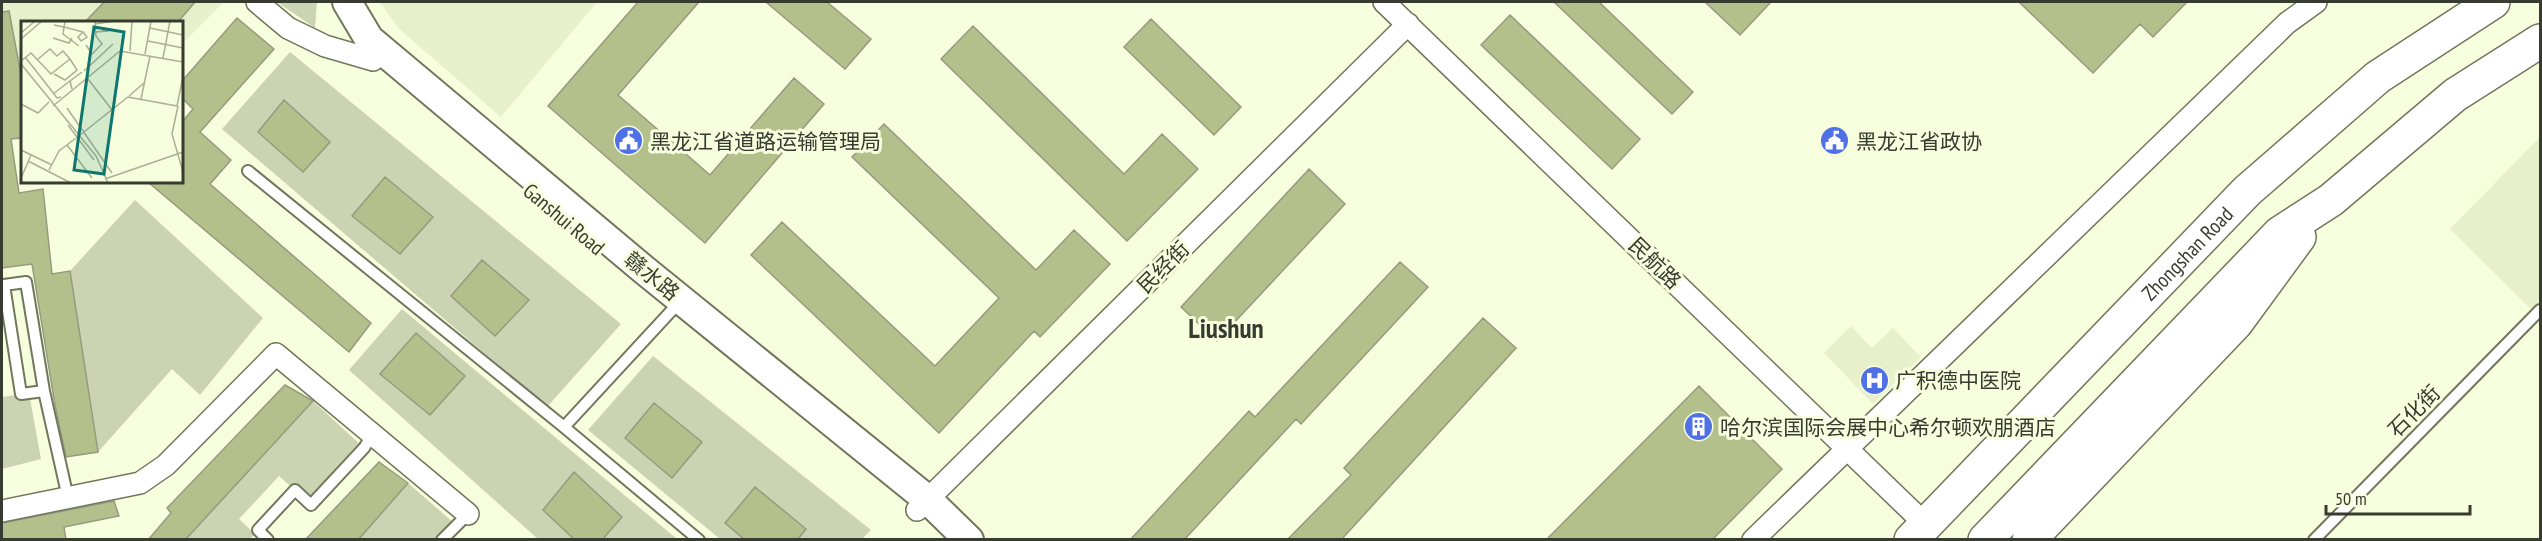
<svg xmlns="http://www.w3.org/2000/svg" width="2542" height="541" font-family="'PT Sans Narrow','Noto Sans SC',sans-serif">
<rect width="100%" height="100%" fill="#f6fede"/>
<path fill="#e7f0cb" d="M2,2H108L85,22H22V139L2,134Z
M118,2H221L223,3L182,44V22H95Z
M380,2H597L501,117L398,28Z
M2540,137V318L2450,229Z
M1851,326L1872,348L1893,328L1921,357L1873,404L1824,353Z"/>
<path fill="#cbd3b2" d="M277,2H317L315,28Z
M290,52L621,324L547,407L222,129Z
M135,200L263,318L200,395L172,369L98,452L70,271Z
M402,309L677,539H538L349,370Z
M653,356L871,530L862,539H720L588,430Z
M29,393L41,459L2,469V397Z
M313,401L364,448L311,505L279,476L239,519L255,534L250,539L191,540L188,537Z
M408,483L455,524L442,539L358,540Z"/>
<path fill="#b4c08b" stroke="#949b7e" stroke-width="1.5" d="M104,2H195L178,22H85Z
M638,2H699L618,95L710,175L794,78L824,104L705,243L548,106Z
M766,2H827L871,39L845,69Z
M1554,2H1599L1693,92L1672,114Z
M1705,2H1771L1740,35Z
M2019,2H2187L2153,37L2140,24L2093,73Z
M9,11L22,80V138L11,139L19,193L43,189L52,274L70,271L98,452L66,457L55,405L32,264L2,268V12Z
M1510,15L1640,139L1612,169L1481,45Z
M237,18L274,49L200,132L231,160L210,184L371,323L349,352L148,182H182V122L193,109L182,98V81Z
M1151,19L1241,107L1214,135L1124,47Z
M973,26L1124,174L1162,134L1198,169L1127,241L941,59Z
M284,100L330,142L303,172L258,132Z
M884,124L1036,270L1074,230L1110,264L1040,337L1034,331L939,433L751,255L782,222L935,366L999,298L852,157Z
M1309,169L1345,204L1217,341L1181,307Z
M385,177L433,217L400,254L352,216Z
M482,260L529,300L495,336L451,296Z
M1400,262L1428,287L1301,424L1296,419L1184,540H1130L1249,411L1255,417Z
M1483,318L1516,348L1341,540H1287L1351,475L1344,468Z
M416,333L465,376L430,415L380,374Z
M285,385L313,401L185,540H148L171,513L167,508Z
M1699,386L1782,469L1712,540H1546Z
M654,403L702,442L672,478L625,438Z
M379,462L408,483L358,540H305Z
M574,472L622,517L602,540H575L543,510Z
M755,487L806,529L797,540H745L725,523Z
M114,501L119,516L64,527L66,540H2V523Z"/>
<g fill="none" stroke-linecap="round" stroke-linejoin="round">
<defs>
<path id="service" d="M248,171L564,427L699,540
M44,391L21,394L4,285L26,282L44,391L68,498
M564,427L673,309
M268,540L258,530L295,490L311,505L364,448L373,434
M442,540L468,514
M2314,540L2540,310"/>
<path id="minor" d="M257,2L288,28L325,46L373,60
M1384,2L1925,524
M917,510L1408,24
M2,511L140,483L166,465L276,354L468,514
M1753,540L2287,23L2316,2"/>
<path id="secondary" d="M347,2L369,39L643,269L928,500L969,540"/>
<g id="primary">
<path id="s1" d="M1911,540L2247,191L2378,77L2493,2"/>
<path d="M1985,540L2280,233L2331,200L2455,95L2540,41"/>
<path d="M2029,540L2236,323L2299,237"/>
</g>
</defs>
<use href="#service" stroke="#71775c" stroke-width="14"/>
<use href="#minor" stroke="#71775c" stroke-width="24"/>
<use href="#secondary" stroke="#71775c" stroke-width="32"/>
<use href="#primary" stroke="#71775c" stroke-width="36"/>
<use href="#service" stroke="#fff" stroke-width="10"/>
<use href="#minor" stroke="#fff" stroke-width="21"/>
<use href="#secondary" stroke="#fff" stroke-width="28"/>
<use href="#primary" stroke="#fff" stroke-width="33"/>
</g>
<defs>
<symbol id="civic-disc" viewBox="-11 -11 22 22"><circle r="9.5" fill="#5071e5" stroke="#f6fede"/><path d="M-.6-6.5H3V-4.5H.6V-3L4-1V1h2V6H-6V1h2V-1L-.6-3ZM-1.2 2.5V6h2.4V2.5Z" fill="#fff"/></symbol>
<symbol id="hospital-disc" viewBox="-11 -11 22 22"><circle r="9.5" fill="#5071e5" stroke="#f6fede"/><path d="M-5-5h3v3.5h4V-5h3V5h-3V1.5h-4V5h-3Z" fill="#fff"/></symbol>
<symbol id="building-disc" viewBox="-11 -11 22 22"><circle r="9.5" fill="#5071e5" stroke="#f6fede"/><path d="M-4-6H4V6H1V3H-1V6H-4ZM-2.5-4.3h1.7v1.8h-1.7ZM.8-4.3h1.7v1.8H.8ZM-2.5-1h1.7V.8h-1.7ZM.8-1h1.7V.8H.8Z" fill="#fff"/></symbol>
</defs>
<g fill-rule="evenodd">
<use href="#civic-disc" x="612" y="124" width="33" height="33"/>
<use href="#civic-disc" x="1818" y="124" width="33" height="33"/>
<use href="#hospital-disc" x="1858" y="364" width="33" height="33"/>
<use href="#building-disc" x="1682" y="410" width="33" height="33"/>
</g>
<g text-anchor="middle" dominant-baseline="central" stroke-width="6" stroke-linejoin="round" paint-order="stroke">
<g font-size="21" fill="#383b2f" stroke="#f6fede" text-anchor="start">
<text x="650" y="141">黑龙江省道路运输管理局</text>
<text x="1856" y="141">黑龙江省政协</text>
<text x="1895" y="380">广积德中医院</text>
<text x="1720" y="427">哈尔滨国际会展中心希尔顿欢朋酒店</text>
</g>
<g font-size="21" fill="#383b2f" stroke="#f6fede">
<text transform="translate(564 219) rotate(40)">Ganshui Road</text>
<text stroke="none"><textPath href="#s1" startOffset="398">Zhongshan Road</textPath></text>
<text transform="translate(1655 263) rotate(44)">民航路</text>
<text transform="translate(1163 267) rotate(-45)">民经街</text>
<text transform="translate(652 276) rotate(39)">赣水路</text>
<text transform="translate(2414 411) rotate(-45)">石化街</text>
</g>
<g font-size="27" font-weight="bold" fill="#383b2f" stroke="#f6fede">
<text x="1226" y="328">Liushun</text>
</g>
</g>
<g transform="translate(21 21)">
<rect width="162" height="162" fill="#f6fede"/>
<path fill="none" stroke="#aab098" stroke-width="1.5" d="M44,0L43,6L62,11M74,3L93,0M33,4L43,6L42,13L58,25M129,7L162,14M62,11L66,16L60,20L57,16ZM75,11L87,10V9L81,10M0,12L14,0M32,17L48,22L51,17M0,18L21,0M127,20L162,27M65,24L71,33L81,23L75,15L74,0M109,30L111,0M124,33L130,0M4,36L23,60M142,37L149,0M0,40L10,32L30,53L49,38L42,30L36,35L29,28L17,38M0,43L75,135L87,162M63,50L92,23M33,53L44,59L56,49L49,38M67,58L91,89M23,60L36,77L40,76M51,68L49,60L61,51M32,73L49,60M108,75L123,62M120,78L129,35M0,83L17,92L28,81M32,85L99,30L162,41M156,85L162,55M157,85L151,113L162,151M46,87L91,152M47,104L73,139M59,114L107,76L156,85M46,124L71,157M0,129L31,144M7,140L50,162M28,149L38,130L55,117M1,155L10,134M84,158L162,131"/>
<path fill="#0f766e" fill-opacity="0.15" stroke="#0f766e" stroke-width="3" d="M73,6L103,11L83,153L53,149Z"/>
<rect width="162" height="162" fill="none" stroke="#383b2f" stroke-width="3"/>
</g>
<rect width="2542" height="541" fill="none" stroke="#383b2f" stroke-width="6"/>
<path d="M2326 505v9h144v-9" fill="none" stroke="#383b2f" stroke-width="3"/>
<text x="2335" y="505" font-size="18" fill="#383b2f" stroke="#f6fede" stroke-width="4.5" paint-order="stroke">50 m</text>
</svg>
